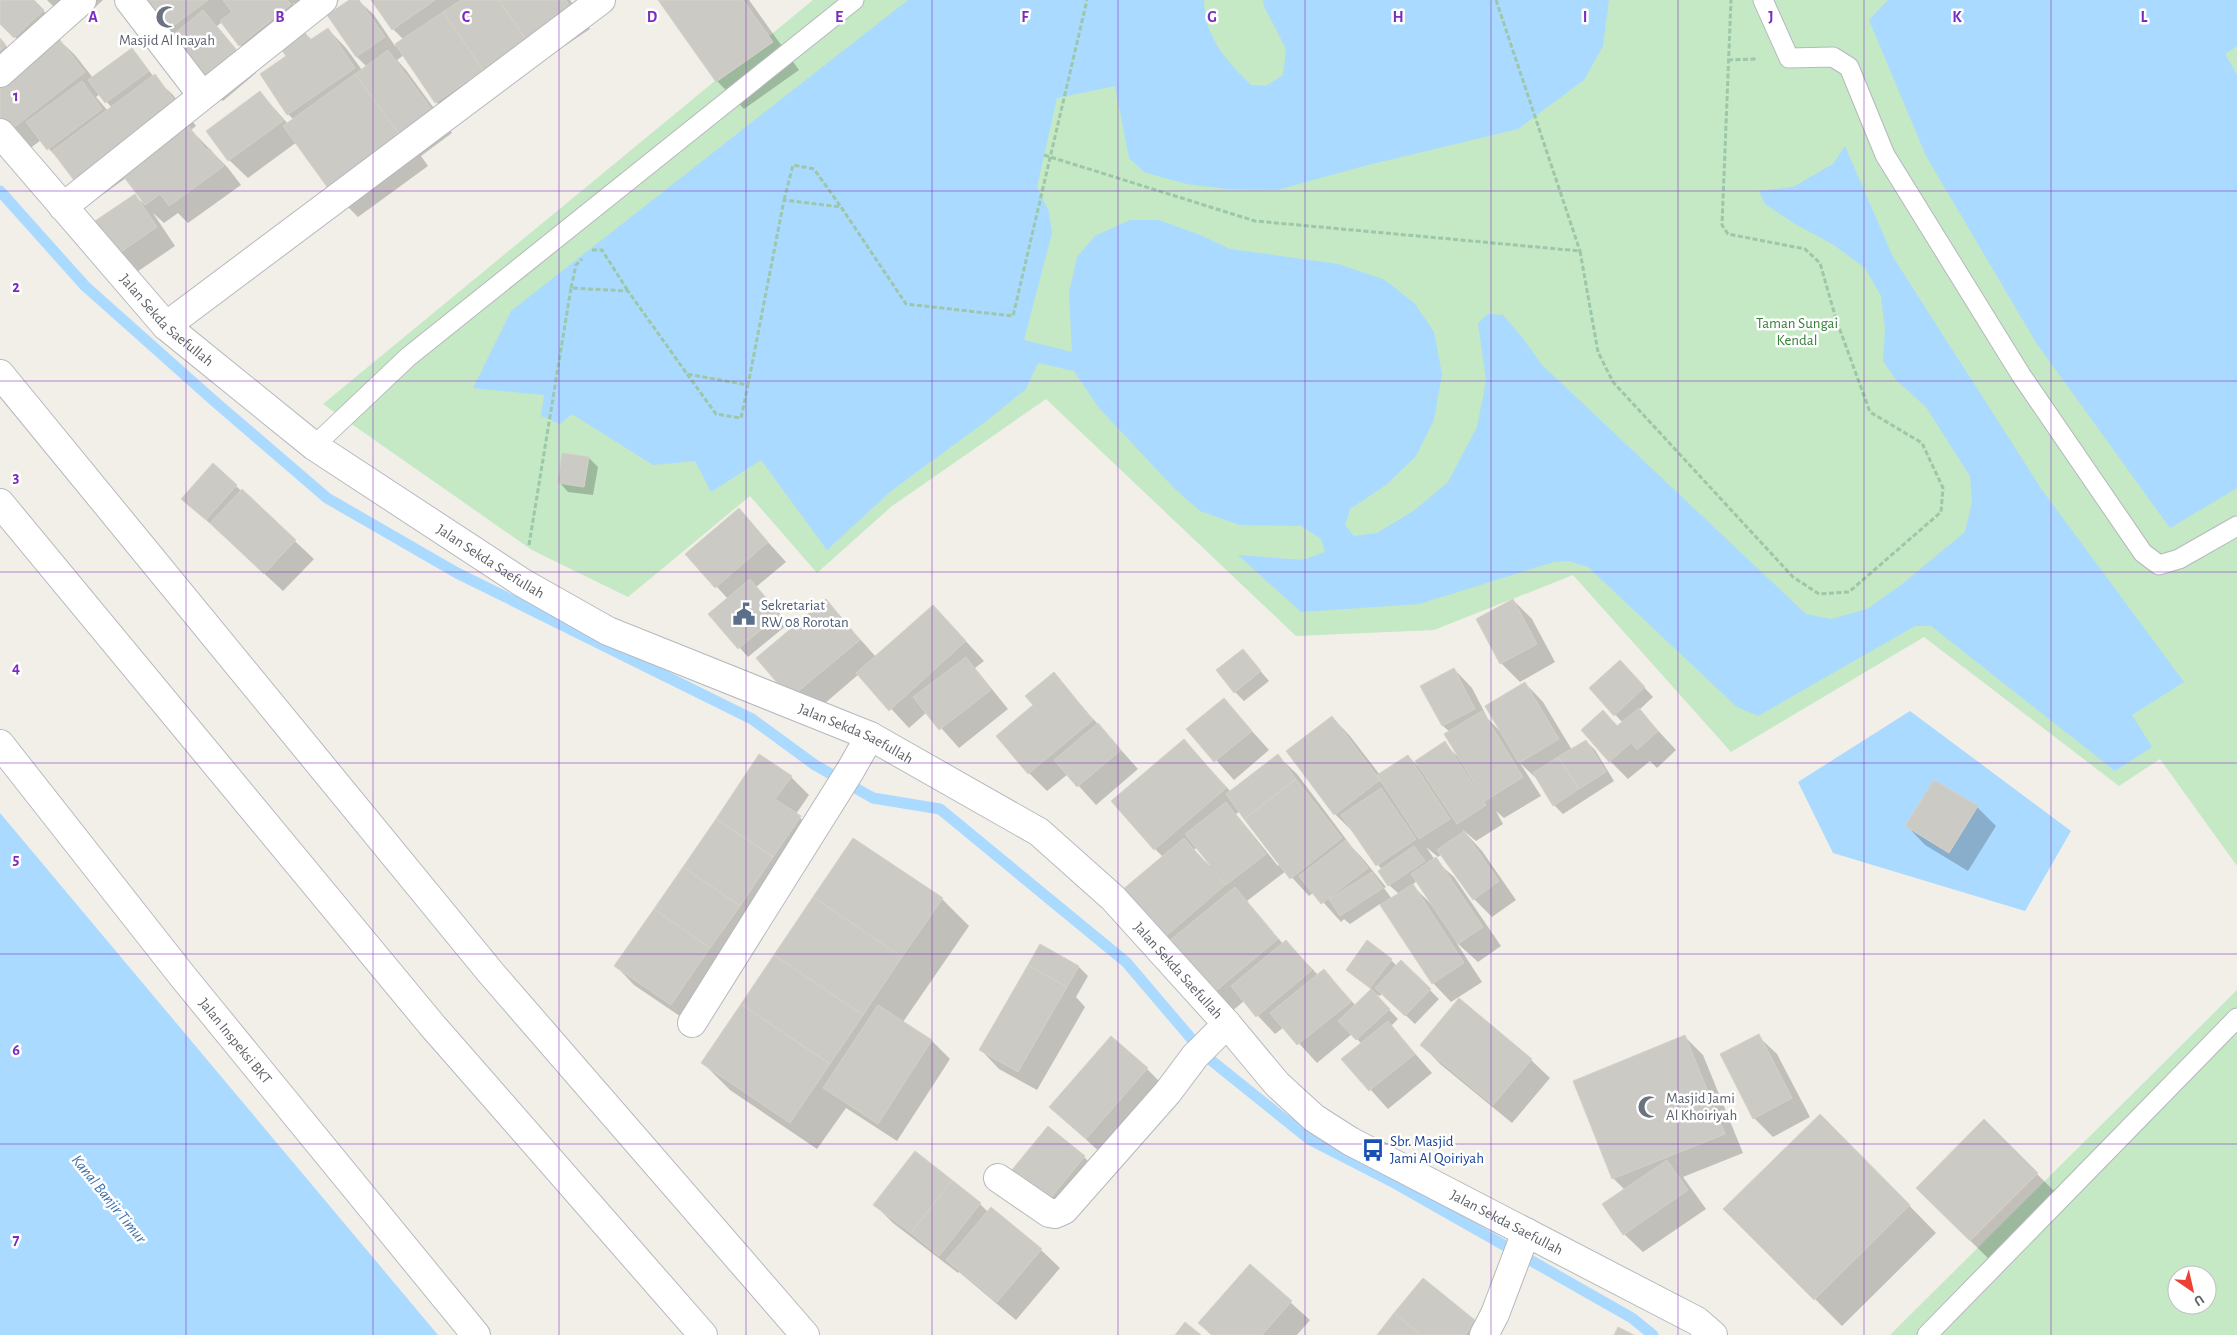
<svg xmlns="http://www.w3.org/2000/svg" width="2237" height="1335" font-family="'Alegreya Sans',sans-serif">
<rect width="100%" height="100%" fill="#f1efe8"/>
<path fill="#c5e8c5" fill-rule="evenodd" d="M813,0H2237V866L2160,759L2119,786L1924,637L1731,752L1573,575L1434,630L1296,636L1046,399L892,506L817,573L750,496L628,597L532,550L323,404Z
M2237,990V1335H1890ZM2177,1275H2207V1305H2177Z"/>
<path fill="#aadaff" d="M908,0H1204C1205,38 1226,60 1251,85L1266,86L1283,75L1286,49L1264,6L1263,0H1609L1603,46L1584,80L1518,129L1364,166L1277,190L1228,189L1186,184L1144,172L1129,158L1115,86L1057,98L1037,187L1049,212L1052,233L1024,340L1072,352L1069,293L1077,257L1095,236L1130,220H1159L1200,235L1230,249L1338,264L1385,280L1415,304L1434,332L1442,374L1434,420L1416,456L1386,485L1350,509L1345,525L1354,536L1377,533L1415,510L1448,482L1477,427L1486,381L1478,323L1488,314L1503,315L1522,337L1541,364L1806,614L1831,619L1867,609L1901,585L1965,532L1972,502L1970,476L1926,407L1896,380L1883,361L1885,330L1881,296L1865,268L1834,245L1795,224L1765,204L1759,191L1793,187L1833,164L1845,146L1893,257L2042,490L2184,682L2132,715L2152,747L2115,771L1931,626H1915L1758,716L1737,707L1588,567L1568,561L1554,562L1419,604L1301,612L1238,555L1303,560L1325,552L1321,539L1301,526L1240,525L1200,511L1174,488L1099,408L1074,371L1038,363L1026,389L985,422L891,491L827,550L761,460L711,492L695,461L653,465L572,414L560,424L541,416L544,395L473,388L511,311Z
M1888,0H2237V46L2225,54L2237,75V488L2170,528L2037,344L1926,156L1869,20Z
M1910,711L2071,831L2025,911L1833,853L1798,782Z
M0,813L438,1335H0Z"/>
<path fill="#0003" fill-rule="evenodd" d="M0,0H33L61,29L56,37L75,55L93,78L132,49L154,77L173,95L196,126L191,130L228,168L241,185L188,223L178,213L164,223L153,213L175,246L131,276L113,257L134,196L146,205L126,178L95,200L41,140L28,150L0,120V40L23,63L33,55L0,22ZM100,94L112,108L108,111L96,97Z
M47,0H103L74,27Z
M138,0H339L312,20L294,3L293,4L308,23L303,31L312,40L328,29L346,48L362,70L367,67L357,57L328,16L351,0H358L374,15L395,46L404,40L393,29L373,0H570L590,29L454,120L436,102L404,55L397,60L406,70L452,133L421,156L428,166L358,217L331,190L297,142L248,178L229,160L260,92L288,124L294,120L288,114L287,57L280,46L258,63L240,45L222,22L217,26L256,73L223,101L204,83Z
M659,0H749L799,70L744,109L717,81Z
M589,458L598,467L593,495L568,492L559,482Z
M236,486L314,559L283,591L192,507Z
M739,510L786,562L756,587L788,624L748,657L710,614L728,599L687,554Z
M1513,600L1532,619L1555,662L1520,682L1501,663Z
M826,601L876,657L951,625L984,661L975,668L1008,709L959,748L927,712L909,728L859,674L810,716L791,698Z
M1243,651L1269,681L1244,701L1235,692Z
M1454,669L1472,688L1488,719L1500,731L1525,683L1543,702L1572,750L1586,741L1595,750L1614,781L1563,814L1554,805L1538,780L1520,763L1541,796L1504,818L1496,811L1503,824L1476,841L1462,829L1482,851L1516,900L1492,917L1474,899L1442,854L1438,857L1426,847L1435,860L1454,877L1501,946L1478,962L1456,942L1482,982L1451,1002L1433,983L1380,904L1350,924L1344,919L1341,922L1314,892L1309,896L1286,871L1247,901L1283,944L1286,941L1318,975L1324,970L1356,1006L1372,990L1347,970L1391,960L1397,966L1401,962L1439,999L1415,1024L1382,993L1380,996L1373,993L1398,1019L1391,1026L1432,1073L1388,1109L1343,1059L1362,1044L1352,1034L1317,1063L1284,1027L1275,1034L1244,1001L1231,1012L1158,944L1163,857L1155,849L1184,740L1231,792L1278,756L1297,774L1352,847L1364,860L1386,887L1384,888L1392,899L1399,894L1389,885L1382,870L1354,833L1335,814L1288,751L1332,717L1350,736L1380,775L1408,756L1419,767L1444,743L1457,756L1450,732L1443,726L1422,686ZM1240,811L1280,864L1278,866L1236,814ZM1197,847L1211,865L1210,866L1194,850ZM1417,881L1432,903L1431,904L1412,885Z
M1629,671L1653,697L1639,710L1676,750L1657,768L1650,761L1628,779L1610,761L1603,712L1619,727L1623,723L1591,689Z
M1053,674L1138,769L1096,805L1068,774L1047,791L1029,773L1034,705Z
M1224,700L1269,750L1234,780L1188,729Z
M791,777L809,795L796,814L819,836L690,1023L634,985L616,966Z
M1977,807L1996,826L1968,871L1925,845L1907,826Z
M942,899L969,926L903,1022L932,1041L950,1059L897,1141L846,1108L817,1149L730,1090L702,1062Z
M1041,945L1079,967L1088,976L1076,997L1085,1007L1037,1090L999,1069L981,1050Z
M1684,1036L1703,1055L1743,1153L1683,1177L1706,1209L1643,1252L1624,1234L1625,1190L1613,1178Z
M1758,1036L1777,1054L1810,1117L1773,1137L1754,1118Z
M1422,1045L1531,1060L1550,1078L1512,1123L1440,1064Z
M1147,1069L1165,1087L1105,1157L1051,1107Z
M1984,1121L2064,1201L1998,1268L1917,1188Z
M1847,1142L1936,1233L1842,1326L1725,1209Z
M1084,1157L1102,1175L1063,1224L1027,1194Z
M980,1204L988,1212L1041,1250L1060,1268L1016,1320L959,1272L958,1273L893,1223L875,1205Z
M1250,1266L1310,1320L1297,1335H1211L1200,1323Z
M1423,1280L1475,1322L1488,1335H1379Z"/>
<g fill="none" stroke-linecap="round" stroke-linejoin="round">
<path stroke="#aadaff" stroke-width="11" d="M0,191L85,286L213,400L327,498L457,573L752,719L815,765L873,798L940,809L1126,962L1207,1057L1309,1139L1391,1181L1632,1318L1653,1335"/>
</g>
<path fill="#cccac5" stroke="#d6d1c6" d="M0,0H34L44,10L14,38L0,24Z
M137,0H208L162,34Z
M223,0H287L291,4L239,46L220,21L232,12Z
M349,0H359L385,37L356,57L327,15Z
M371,0H435L392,30Z
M461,0H499L527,41L483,70L443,12Z
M499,0H566L572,10L527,41Z
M658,0H743L773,42L716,82Z
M203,10L239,54L203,84L167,40Z
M443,12L483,70L435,103L395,44Z
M328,28L355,68L287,115L260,74L286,56L279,46L303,30L310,40Z
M56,35L85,72L8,132L0,122V80Z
M0,38L6,45L0,51Z
M132,48L149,71L105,103L88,80Z
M388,50L435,114L402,138L355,74Z
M155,74L179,107L76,183L52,151Z
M355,74L402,138L330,191L283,126Z
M82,81L102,109L47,150L26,122Z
M260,91L283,121L228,161L206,131Z
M188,125L206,150L209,148L224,166L169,206L160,194L145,205L121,173Z
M135,194L157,227L112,258L89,225Z
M562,453L589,457L584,487L558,483Z
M213,463L237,485L206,520L181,499Z
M242,489L296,540L264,574L210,523Z
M739,508L768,542L715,588L685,554Z
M750,579L780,614L738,649L708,614Z
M826,599L860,640L790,698L756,658Z
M1513,599L1537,644L1500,664L1476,619Z
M933,605L966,641L889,711L856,673Z
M1243,649L1261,671L1234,693L1216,670Z
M966,657L991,690L939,730L913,697Z
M1620,660L1645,687L1614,716L1589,688Z
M1454,668L1475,709L1442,726L1420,686Z
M1054,672L1093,720L1028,774L996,736L1033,705L1025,696Z
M1525,682L1559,739L1519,763L1485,706Z
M1224,698L1252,731L1214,762L1186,729Z
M1639,708L1658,731L1637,750L1631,743L1609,762L1581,730L1603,710L1617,726Z
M1482,711L1523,777L1485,801L1444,734Z
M1332,716L1380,780L1334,815L1286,751Z
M1098,723L1121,750L1077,787L1054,760Z
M1184,739L1226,788L1154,850L1111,801Z
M1586,740L1606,772L1579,789L1558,757Z
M1445,741L1486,805L1457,824L1415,761Z
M759,754L792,776L775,799L801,816L773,857L716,819Z
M1278,754L1296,779L1244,819L1226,794Z
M1408,755L1450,819L1419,839L1377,775Z
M1558,757L1579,789L1553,806L1533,773Z
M1296,779L1342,838L1290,879L1244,819Z
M1934,780L1978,806L1949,853L1905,826Z
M1381,788L1416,839L1376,866L1341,815Z
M1226,802L1266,854L1226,885L1185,834Z
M716,819L773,857L740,906L683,867Z
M1464,831L1499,881L1473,900L1437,850Z
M853,838L943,898L902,957L813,897Z
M1184,838L1225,885L1157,944L1115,896Z
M1346,840L1368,868L1321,904L1299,876Z
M1414,846L1425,861L1388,886L1378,871Z
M1436,857L1483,927L1458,944L1411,874Z
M683,867L740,906L710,948L654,909Z
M1372,872L1383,888L1340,916L1329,899Z
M1413,884L1464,963L1432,984L1380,905Z
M1235,887L1278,939L1211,995L1168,942Z
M813,897L902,957L863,1015L774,955Z
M654,909L710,948L671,1005L614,966Z
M1286,940L1312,970L1256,1017L1231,986Z
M1367,940L1392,959L1370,988L1346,970Z
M1040,944L1079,966L1067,987L1028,965Z
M774,955L863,1015L830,1064L741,1004Z
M1401,960L1431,989L1405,1016L1375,988Z
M1028,965L1067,987L1018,1072L979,1050Z
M1324,969L1351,1002L1297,1045L1270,1013Z
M1371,989L1390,1009L1356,1040L1338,1021Z
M1459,998L1532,1059L1493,1105L1420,1045Z
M741,1004L830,1064L790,1123L701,1063Z
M878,1005L932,1040L878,1124L823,1088Z
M1388,1021L1415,1054L1369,1091L1341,1059Z
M1759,1034L1792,1098L1753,1119L1720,1054Z
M1685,1035L1725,1134L1612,1179L1573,1081Z
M1111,1036L1148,1068L1086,1139L1049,1107Z
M1820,1114L1910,1205L1814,1300L1723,1209Z
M1984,1119L2038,1173L1970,1241L1916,1188Z
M1048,1126L1085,1156L1044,1206L1007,1176Z
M915,1151L952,1180L911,1233L873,1205Z
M1667,1160L1688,1190L1623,1235L1602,1204Z
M952,1180L981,1203L939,1256L911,1233Z
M991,1207L1042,1249L997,1302L946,1260Z
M1250,1264L1292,1301L1262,1335H1212L1198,1323Z
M1423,1278L1476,1321L1465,1335H1421L1394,1313Z
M1394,1313L1421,1335H1377Z
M1185,1322L1201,1335H1175Z
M1618,1327L1634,1335H1614Z"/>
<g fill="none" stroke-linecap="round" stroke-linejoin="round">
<defs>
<path id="lane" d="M1763,0L1789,58L1833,57L1849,67L1885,155L2021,375L2143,553L2159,565L2179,559L2237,526
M314,446L408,357L854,0
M1927,1335L2237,1018"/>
<path id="street" d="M129,0L202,95
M0,73L82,0
M63,207L323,0
M166,326L601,0
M0,374L491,973L805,1335
M0,503L431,1024L703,1335
M692,1023L850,771L870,736
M998,1178L1049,1213L1055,1214L1064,1210L1168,1092L1195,1056L1227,1024
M1484,1335L1495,1314L1526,1232"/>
<g id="secondary">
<path id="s1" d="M0,133L166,326L314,446L523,583L608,631L870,736L1039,832L1113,898L1227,1024L1277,1084L1314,1118L1350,1141L1697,1321L1713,1335"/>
<path id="s2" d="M0,744L184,978L476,1335"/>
</g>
</defs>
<use href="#lane" stroke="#b5b8bc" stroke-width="21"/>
<use href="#street" stroke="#b5b8bc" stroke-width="30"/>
<use href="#secondary" stroke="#b6babf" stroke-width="30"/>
<path stroke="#9cc7a9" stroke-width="3" stroke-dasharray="5 2.5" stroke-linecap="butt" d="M1496,0L1580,251
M1728,60L1756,59
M1044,155L1255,221L1580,251L1598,352L1613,382L1793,577L1819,594L1849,592L1941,512L1943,488L1922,443L1870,412L1836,319L1820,263L1805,249L1728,234L1722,225L1731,0
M784,200L793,165L814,169L841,207
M592,250H602L628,291
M571,288L576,265L582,259
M687,374L716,414L741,418L748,385
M529,545L571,288L628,291L687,374L748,385L784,200L841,207L906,304L1013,316L1087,0"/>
<use href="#lane" stroke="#fff" stroke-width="19"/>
<use href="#street" stroke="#fff" stroke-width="28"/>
<use href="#secondary" stroke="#fff" stroke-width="28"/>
</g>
<path fill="none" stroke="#7b2cbf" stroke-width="1" stroke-opacity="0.55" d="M186,0V1335M373,0V1335M559,0V1335M746,0V1335M932,0V1335M1118,0V1335M1305,0V1335M1491,0V1335M1678,0V1335M1864,0V1335M2051,0V1335M0,191H2237M0,381H2237M0,572H2237M0,763H2237M0,954H2237M0,1144H2237"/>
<defs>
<symbol id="mosque-bare" viewBox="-9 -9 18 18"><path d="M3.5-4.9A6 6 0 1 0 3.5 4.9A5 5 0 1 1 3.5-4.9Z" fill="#6b7280" stroke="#fff" stroke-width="2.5" paint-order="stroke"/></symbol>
<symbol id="civic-bare" viewBox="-9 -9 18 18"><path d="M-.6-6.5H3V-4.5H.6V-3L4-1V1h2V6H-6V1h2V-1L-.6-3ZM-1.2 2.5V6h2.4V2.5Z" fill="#5c6f8a" stroke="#fff" stroke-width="2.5" paint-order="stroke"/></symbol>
<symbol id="bus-bare" viewBox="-9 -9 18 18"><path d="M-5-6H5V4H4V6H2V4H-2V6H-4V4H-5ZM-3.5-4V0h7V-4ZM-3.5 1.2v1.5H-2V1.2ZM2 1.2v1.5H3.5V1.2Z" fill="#1a4fb4" stroke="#fff" stroke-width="2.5" paint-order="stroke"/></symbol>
</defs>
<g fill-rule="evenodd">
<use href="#mosque-bare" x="151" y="1" width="32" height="32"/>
<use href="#civic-bare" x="728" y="598" width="32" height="32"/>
<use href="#mosque-bare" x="1633" y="1091" width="32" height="32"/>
<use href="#bus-bare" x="1357" y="1134" width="32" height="32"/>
</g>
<g text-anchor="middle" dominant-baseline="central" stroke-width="5" stroke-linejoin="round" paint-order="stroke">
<g font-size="15" fill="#5b616d" stroke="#fff">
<text x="167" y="40">Masjid Al Inayah</text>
<text x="1666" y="1098" text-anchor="start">Masjid Jami<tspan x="1666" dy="17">Al Khoiriyah</tspan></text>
</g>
<g font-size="15" fill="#5f6368" stroke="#fff">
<text stroke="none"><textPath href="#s1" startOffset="251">Jalan Sekda Saefullah</textPath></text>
<text stroke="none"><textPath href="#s1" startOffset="656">Jalan Sekda Saefullah</textPath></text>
<text stroke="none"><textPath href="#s1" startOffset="1061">Jalan Sekda Saefullah</textPath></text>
<text stroke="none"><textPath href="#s1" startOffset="1466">Jalan Sekda Saefullah</textPath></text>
<text stroke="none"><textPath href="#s2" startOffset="379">Jalan Inspeksi BKT</textPath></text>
<text stroke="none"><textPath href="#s1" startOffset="1886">Jalan Sekda Saefullah</textPath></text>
</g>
<g font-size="15" fill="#348238" stroke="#fff">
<text x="1797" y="323">Taman Sungai<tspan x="1797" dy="17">Kendal</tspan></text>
</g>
<g font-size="15" fill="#4e5e75" stroke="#fff" text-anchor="start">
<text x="761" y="605">Sekretariat<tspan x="761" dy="17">RW 08 Rorotan</tspan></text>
</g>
<g font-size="15" fill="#164399" stroke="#fff" text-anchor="start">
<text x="1390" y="1141">Sbr. Masjid<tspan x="1390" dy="17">Jami Al Qoiriyah</tspan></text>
</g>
<g font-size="16" font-style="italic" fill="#4174aa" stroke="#fff">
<text transform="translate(109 1199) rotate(51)">Kanal Banjir Timur</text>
</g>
</g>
<g font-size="16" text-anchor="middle" font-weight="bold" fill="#7b2cbf" stroke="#fff" stroke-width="5" stroke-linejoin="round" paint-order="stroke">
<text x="93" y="22">A</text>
<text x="280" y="22">B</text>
<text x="466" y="22">C</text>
<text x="652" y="22">D</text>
<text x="839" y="22">E</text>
<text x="1025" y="22">F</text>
<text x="1212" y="22">G</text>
<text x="1398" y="22">H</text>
<text x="1585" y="22">I</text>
<text x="1771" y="22">J</text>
<text x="1957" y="22">K</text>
<text x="2144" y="22">L</text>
<text x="16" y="101">1</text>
<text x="16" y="292">2</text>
<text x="16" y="482">3</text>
<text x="16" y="673">4</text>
<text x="16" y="864">5</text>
<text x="16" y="1055">6</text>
<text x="16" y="1245">7</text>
</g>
<g transform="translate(2192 1290) rotate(146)"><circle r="24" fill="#ffffff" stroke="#bfc1c3"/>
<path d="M0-4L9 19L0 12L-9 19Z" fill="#ea4335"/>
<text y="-8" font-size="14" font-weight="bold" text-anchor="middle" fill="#5f6368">U</text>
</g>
</svg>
